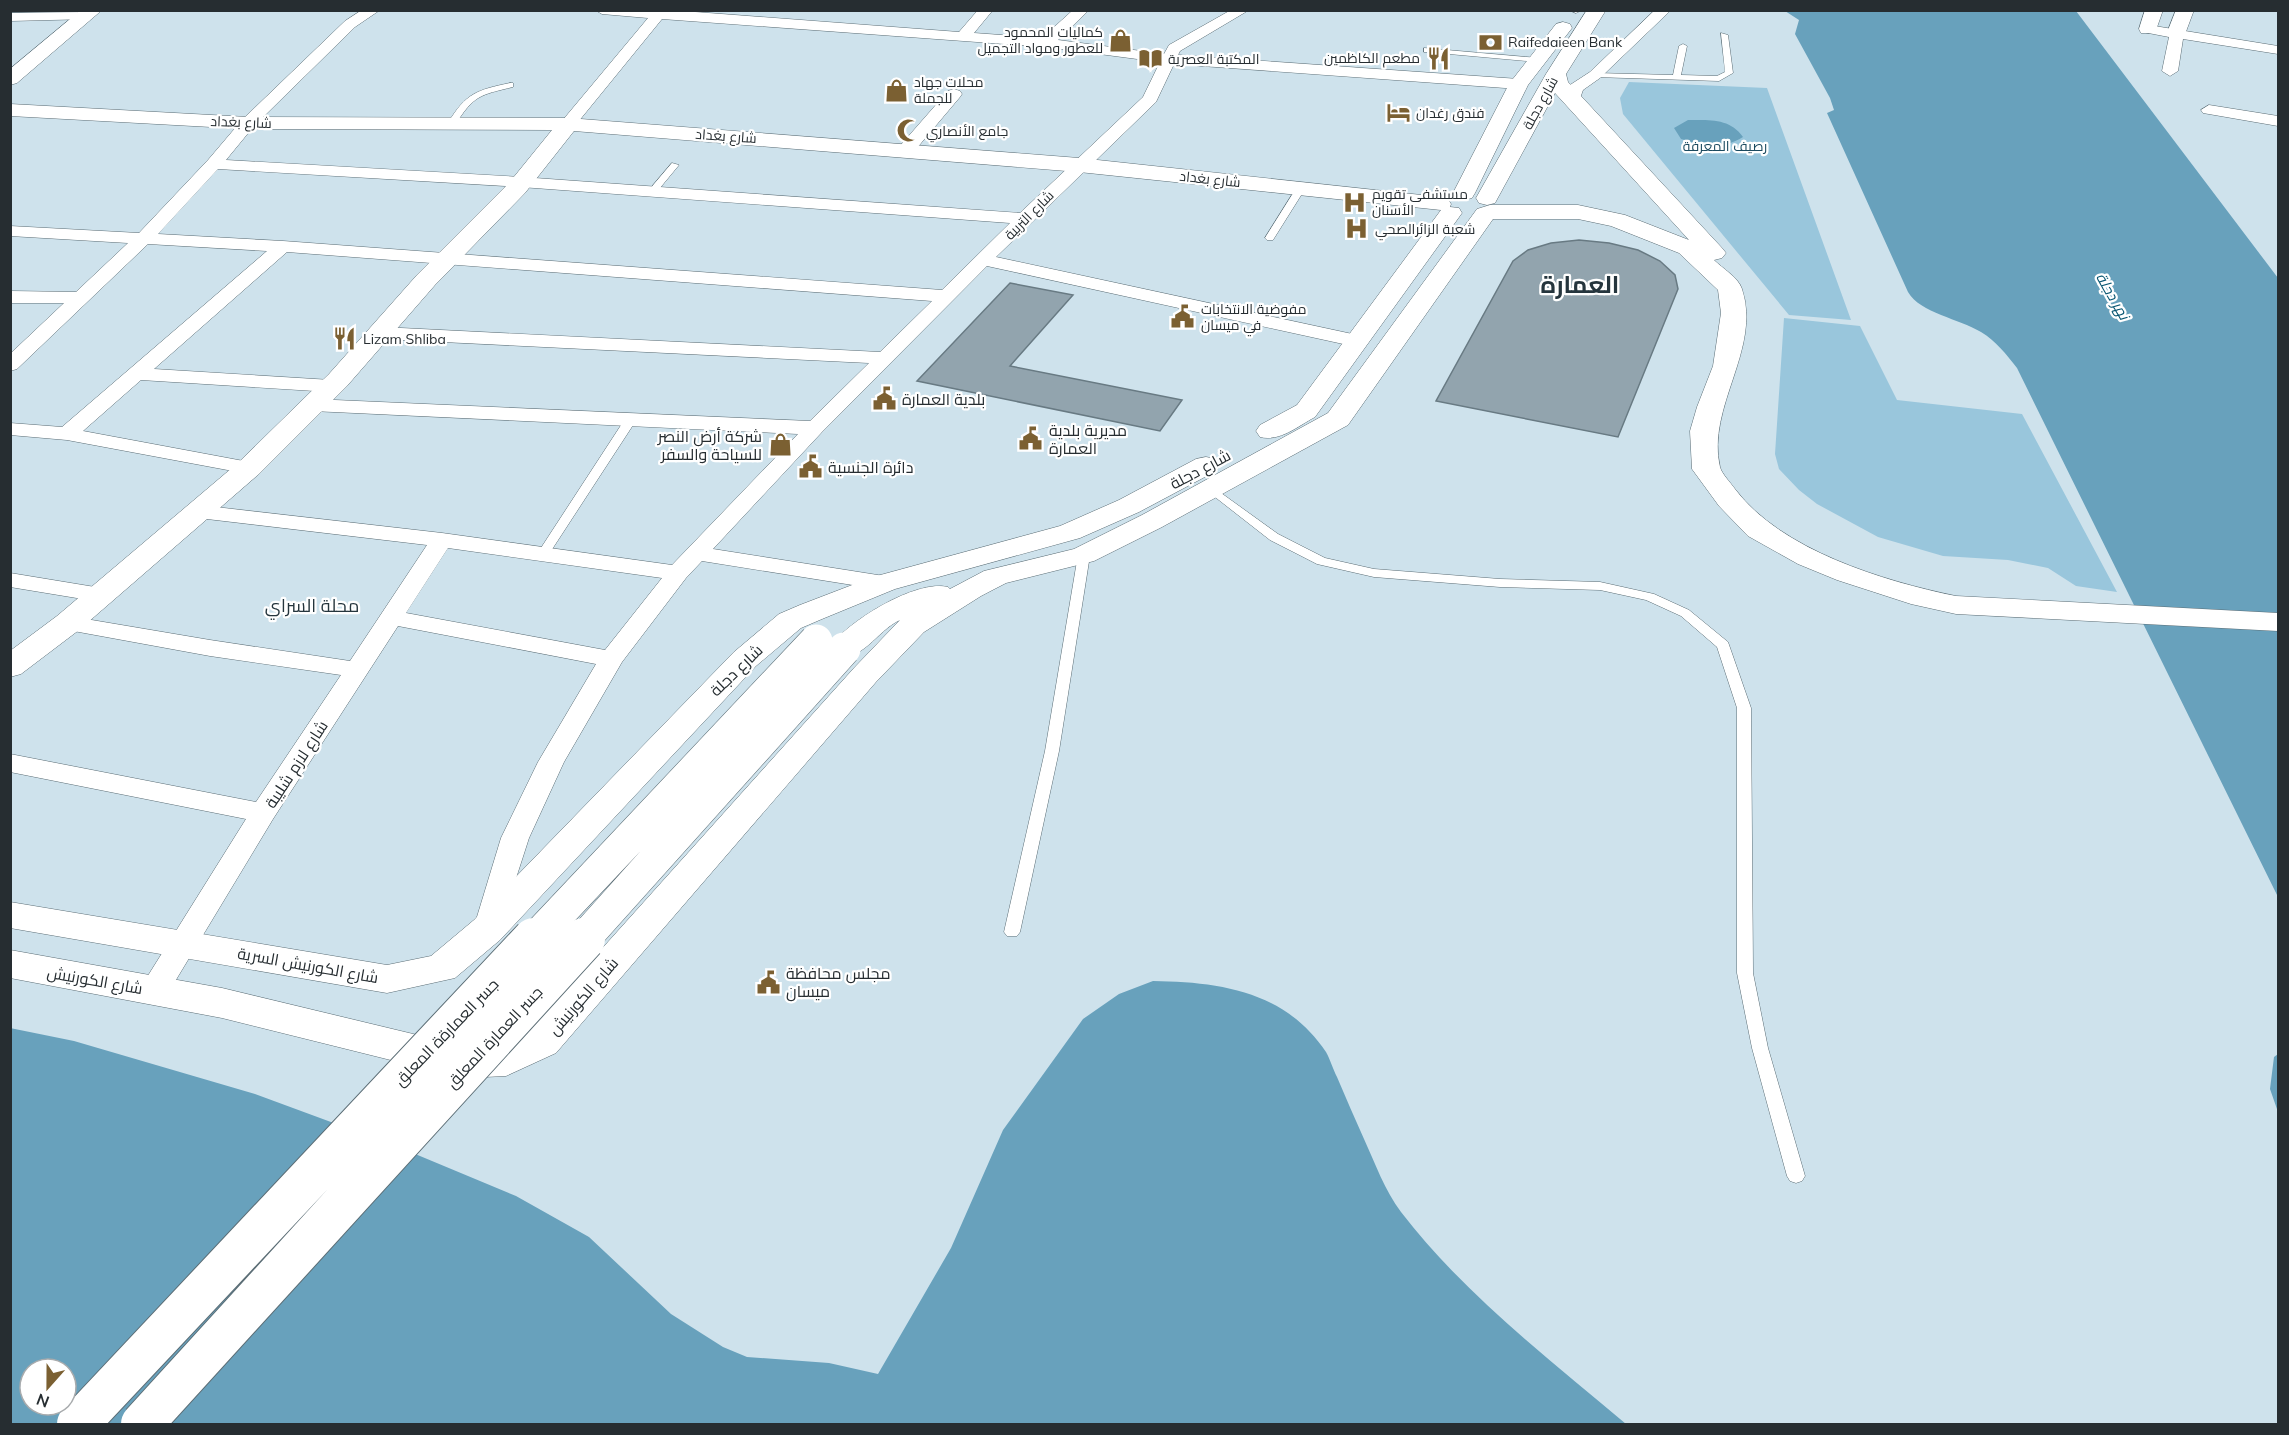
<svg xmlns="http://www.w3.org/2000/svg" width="2289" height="1435" font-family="Mulish,Cairo,sans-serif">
<rect width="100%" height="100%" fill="#cee2ec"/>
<path fill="#99c6dc" d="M1629,82L1767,88L1851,320L1789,315L1623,114L1620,98Z
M1784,318L1860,326L1897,400L2022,414L2117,592L2076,586L2048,568L2008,560L1943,556L1878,537L1817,504L1799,490L1779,469L1775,454Z"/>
<path fill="#68a1bc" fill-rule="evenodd" d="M1785,11H2076L2278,278V897L2017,368C2006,354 1996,341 1981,332C1960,319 1920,313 1908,292L1827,113L1834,110L1830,98L1795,34L1799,20Z
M1688,120C1709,120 1730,118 1743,137C1721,150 1704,146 1681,139L1674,128Z
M1153,981C1220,982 1285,991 1326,1052C1330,1059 1333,1069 1337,1077C1346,1098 1355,1119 1364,1139C1375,1163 1385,1191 1401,1212C1464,1294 1548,1358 1626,1424H11L10,1028L74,1041L255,1094L396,1146L516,1196L589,1237L671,1314L723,1347L747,1357L829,1363L878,1374L951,1248L1003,1130L1083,1019L1119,994ZM30,1369H66V1405H30Z
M2278,1054V1112L2270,1089L2274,1057Z"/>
<path fill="#92a4ae" stroke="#687a83" stroke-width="1.5" d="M1579,240L1609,243L1638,250L1660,261L1675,275L1678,289L1618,437L1436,401L1513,261L1528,250L1551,243Z
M1010,283L1073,295L1010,366L1182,400L1160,431L917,381Z"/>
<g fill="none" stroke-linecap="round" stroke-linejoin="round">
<defs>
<path id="lane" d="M1569,10H1579L1580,11L1576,13Z
M1721,33L1728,35L1733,73L1719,81L1595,77L1591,75L1595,73L1673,75L1679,46L1683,44L1687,46L1681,75L1717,76L1725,72Z
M1424,48L1538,58L1542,60L1538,62L1427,52H1424Z
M510,83H513V87C480,95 474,95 455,125L448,123C466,93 477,90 510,83Z
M672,163L679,165L655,194H649V190Z
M1297,187L1305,189L1273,240H1267L1265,238Z
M631,416L637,419L549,554L543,558L539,557L537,554L625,419Z
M1210,485L1278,534L1325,558L1374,569L1500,579L1600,582L1654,594L1689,610L1728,642L1751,708L1753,973L1768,1048L1805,1176L1802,1181L1796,1183L1790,1181L1787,1176L1752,1048L1737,973V708L1717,647L1681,616L1646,600L1600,590L1500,587L1374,577L1317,564L1270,540L1206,490L1204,488Z
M1084,551L1090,555L1059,751L1020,932L1017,936H1007L1004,932L1045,751L1078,555Z"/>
<path id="street" d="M362,10H380L355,27L254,126L226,160L521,177L1020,213L1143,97L1160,62L1046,47L662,19L574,127H562L560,124L562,121L648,18L602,14L595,10H669L959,32L978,10H993L974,33L1042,38L1073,10H1089L1058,40L1164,54L1169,45L1231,10H1249L1180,51L1178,55L1519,79L1527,84L1519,89L1174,64L1156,102L996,257L1357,335L1364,337L1367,341L1364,345L1357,347L987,266L822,432L713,549L884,576L892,578L896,583L892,588L884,590L702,561L686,578L622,662L564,762L529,838L497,937L487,940L477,937L473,930L501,838L538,762L596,664L398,626L273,819L165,998L154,1001L143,998L139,990L246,819L10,772V754L256,802L341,675L210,656L68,630L60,628L56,623L60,618L68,616L210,640L350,661L427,545L190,517L187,512L190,507L198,505L442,533L672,565L798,434L312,411L305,409L302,405L305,401L312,399L810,421L869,363L381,339L374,337L371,333L374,329L381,327L880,352L932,301L287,252L154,369L331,380L338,382L341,386L338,390L331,392L141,380L83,431L249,462L257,463L260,468L257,473L249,474L67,440L10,435V423L62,427L267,251L148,244L17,369L10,371V354L64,303H10V291L76,292L128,243L10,236V226L139,233L208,160L242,120L345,21ZM218,169L521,187L1010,223L942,290L283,241L158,234ZM448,548L662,578L605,650L406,613Z
M1655,10H1671L1600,78L1583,90L1578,104H1566L1564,101L1570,85L1590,72Z
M86,12L91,13L93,16L91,19L10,21V13Z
M2148,25L2278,46V54L2183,39L2178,71L2170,76L2162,71L2169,37L2143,32L2141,29Z
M954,89L960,91L962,94L960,97L911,155H899L897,151L899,147L948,91Z
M2209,105L2278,116V126L2203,113L2201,110Z
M10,573L101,588L109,590L113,595L109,600L101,602L10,587Z"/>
<path id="secondary" d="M81,10H102L17,83L10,85V69Z
M1587,10H1606L1566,74L1568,82L1722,248L1726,253L1722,258L1714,260C1722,268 1739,278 1742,289C1762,349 1706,407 1720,467C1722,474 1730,482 1735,489C1781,550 1883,581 1956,596L2278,613V631L1956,614L1911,604L1837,580L1798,564L1748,536L1719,506L1692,469L1690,431L1697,407L1713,366L1721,313L1718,290L1679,253L1611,226L1578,219H1493L1348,425L1162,527L1094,561L1006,583L981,596L924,632L876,682L556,1053L506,1076L463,1078L222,1018L10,978V950L222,988L463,1046L501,1045L528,1031L854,668L900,620C876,631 863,663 833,656L828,649C846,622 916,579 948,587L950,589L984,571L1074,549L1142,515L1328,413L1477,209L1490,205H1578L1625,215L1689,240L1555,93L1495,203L1487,205L1479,203L1476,198L1546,74Z
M2145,10H2163L2155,33H2141L2139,29Z
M2176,10H2194L2184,37H2170L2167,33Z
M1563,22L1570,24L1572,28L1528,85L1475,193L1472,198L1464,200L1456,198L1453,193L1509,84L1556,24Z
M10,104L248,117L568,118L1079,158L1440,197L1448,199L1451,204L1450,207L1459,208L1462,213L1315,417C1298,426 1280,442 1260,437L1256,431L1260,425L1297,405L1441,210L1079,172L574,131L525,193L435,285L347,386L259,474L79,630L21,674L10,677V651L57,616L239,462L329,374L417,275L509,183L552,130L248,129L10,116Z
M1206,457L1216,459L1220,465L1216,471L1139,512L1080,538L895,589L822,619L801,628L756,666L500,940L455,978L387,993L10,928V902L387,965L431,956L474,920L734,652L779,614L800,605L873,577L1060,526L1119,500L1196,459Z"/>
</defs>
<use href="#lane" stroke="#5b6d75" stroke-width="1"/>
<use href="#street" stroke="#5b6d75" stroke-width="1"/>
<use href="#secondary" stroke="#5b6d75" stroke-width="1"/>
<use href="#lane" fill="#fff" fill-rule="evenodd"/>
<use href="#street" fill="#fff" fill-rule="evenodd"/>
<use href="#secondary" fill="#fff" fill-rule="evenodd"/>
<defs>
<path id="secondary-bridge-far1" d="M533,941L816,641
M582,941L844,649"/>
<path id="secondary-bridge" d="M78,1424L534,939
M142,1424L584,939"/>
</defs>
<use href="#secondary-bridge-far1" stroke="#5b6d75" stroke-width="34" stroke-linecap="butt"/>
<use href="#secondary-bridge" stroke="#5b6d75" stroke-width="44" stroke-linecap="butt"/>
<use href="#secondary-bridge-far1" stroke="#fff" stroke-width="33"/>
<use href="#secondary-bridge" stroke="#fff" stroke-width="42"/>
</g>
<defs>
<symbol id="shop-bare" viewBox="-9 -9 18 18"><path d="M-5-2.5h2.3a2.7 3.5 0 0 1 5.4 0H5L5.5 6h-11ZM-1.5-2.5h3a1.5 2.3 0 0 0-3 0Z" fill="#7b6032" stroke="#fff" stroke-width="2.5" paint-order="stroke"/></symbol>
<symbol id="bank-bare" viewBox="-9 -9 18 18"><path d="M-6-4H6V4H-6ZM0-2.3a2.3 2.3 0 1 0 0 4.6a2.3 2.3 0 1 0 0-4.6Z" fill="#7b6032" stroke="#fff" stroke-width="2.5" paint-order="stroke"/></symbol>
<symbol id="restaurant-bare" viewBox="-9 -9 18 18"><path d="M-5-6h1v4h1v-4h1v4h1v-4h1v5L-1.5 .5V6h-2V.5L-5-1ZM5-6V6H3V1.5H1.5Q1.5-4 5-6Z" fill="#7b6032" stroke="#fff" stroke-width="2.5" paint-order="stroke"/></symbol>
<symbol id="library-bare" viewBox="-9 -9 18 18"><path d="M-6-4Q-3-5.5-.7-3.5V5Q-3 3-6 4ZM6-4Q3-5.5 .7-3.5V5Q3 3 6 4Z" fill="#7b6032" stroke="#fff" stroke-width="2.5" paint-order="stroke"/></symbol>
<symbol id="hotel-bare" viewBox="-9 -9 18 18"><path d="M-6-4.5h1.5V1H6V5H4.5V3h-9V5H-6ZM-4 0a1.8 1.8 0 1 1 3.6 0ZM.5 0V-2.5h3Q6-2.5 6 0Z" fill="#7b6032" stroke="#fff" stroke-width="2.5" paint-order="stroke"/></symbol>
<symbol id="mosque-bare" viewBox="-9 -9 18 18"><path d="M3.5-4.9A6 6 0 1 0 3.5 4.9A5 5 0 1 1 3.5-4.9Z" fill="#7b6032" stroke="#fff" stroke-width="2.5" paint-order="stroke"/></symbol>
<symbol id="hospital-bare" viewBox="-9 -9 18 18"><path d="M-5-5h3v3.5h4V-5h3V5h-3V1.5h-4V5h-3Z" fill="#7b6032" stroke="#fff" stroke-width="2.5" paint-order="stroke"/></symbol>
<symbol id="civic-bare" viewBox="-9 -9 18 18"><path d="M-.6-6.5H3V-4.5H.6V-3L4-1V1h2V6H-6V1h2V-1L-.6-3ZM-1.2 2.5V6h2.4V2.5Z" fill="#7b6032" stroke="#fff" stroke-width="2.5" paint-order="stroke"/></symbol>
</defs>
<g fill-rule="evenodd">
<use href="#shop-bare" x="1104" y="24" width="33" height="33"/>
<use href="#bank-bare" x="1474" y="26" width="33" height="33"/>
<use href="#restaurant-bare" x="1422" y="42" width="33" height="33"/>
<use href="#library-bare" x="1134" y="42" width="33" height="33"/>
<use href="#shop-bare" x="880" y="74" width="33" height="33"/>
<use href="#hotel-bare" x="1382" y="96" width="33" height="33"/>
<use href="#mosque-bare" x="892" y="114" width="33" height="33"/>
<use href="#hospital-bare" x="1338" y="186" width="33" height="33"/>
<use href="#hospital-bare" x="1340" y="212" width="33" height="33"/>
<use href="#civic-bare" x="1166" y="300" width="33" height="33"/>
<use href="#restaurant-bare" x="328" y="322" width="33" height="33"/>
<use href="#civic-bare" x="868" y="382" width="33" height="33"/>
<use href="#civic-bare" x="1014" y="422" width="33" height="33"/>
<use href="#shop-bare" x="764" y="428" width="33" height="33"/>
<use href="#civic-bare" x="794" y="450" width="33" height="33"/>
<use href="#civic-bare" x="752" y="966" width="33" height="33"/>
</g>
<g text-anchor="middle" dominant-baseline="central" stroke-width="4.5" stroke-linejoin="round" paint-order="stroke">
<g font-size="14" fill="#262d31" stroke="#fff" text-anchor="start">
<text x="1103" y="32" text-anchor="end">كماليات المحمود<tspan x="1103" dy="16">للعطور ومواد التجميل</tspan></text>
<text x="1508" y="42">Raifedaieen Bank</text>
<text x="1420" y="58" text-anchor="end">مطعم الكاظمين</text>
<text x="1168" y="59">المكتبة العصرية</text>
<text x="914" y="82">محلات جهاد<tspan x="914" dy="16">للجملة</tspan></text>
<text x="1416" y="113">فندق رغدان</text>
<text x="926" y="131">جامع الأنصاري</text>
<text x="1372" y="194">مستشفى تقويم<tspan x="1372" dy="16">الأسنان</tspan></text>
<text x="1375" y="229">شعبة الزائرالصحي</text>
<text x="1201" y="309">مفوضية الانتخابات<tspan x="1201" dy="16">في ميسان</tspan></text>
<text x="363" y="339">Lizam Shliba</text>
</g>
<g font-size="14" fill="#262d31" stroke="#fff">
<text transform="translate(1540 103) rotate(-61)">شارع دجلة</text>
<text transform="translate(241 122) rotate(2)">شارع بغداد</text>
<text transform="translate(726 136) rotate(4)">شارع بغداد</text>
<text transform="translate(1210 179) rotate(6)">شارع بغداد</text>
<text transform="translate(1029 215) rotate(-45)">شارع التربية</text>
</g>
<g font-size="14" fill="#1b4a5f" stroke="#fff">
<text x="1725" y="146">رصيف المعرفة</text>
</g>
<g font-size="15" font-style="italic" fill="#0a5773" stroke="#fff">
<text transform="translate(2113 296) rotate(60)">نهر دجلة</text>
</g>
<g font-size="16" fill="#262d31" stroke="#fff" text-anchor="start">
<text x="902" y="399">بلدية العمارة</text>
<text x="1049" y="430">مديرية بلدية<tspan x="1049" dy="18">العمارة</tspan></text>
<text x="762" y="436" text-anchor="end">شركة أرض النصر<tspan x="762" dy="18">للسياحة والسفر</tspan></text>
<text x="828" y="467">دائرة الجنسية</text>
<text x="786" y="973">مجلس محافظة<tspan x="786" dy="18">ميسان</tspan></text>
</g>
<g font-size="16" fill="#262d31" stroke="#fff">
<text transform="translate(1200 469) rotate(-28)">شارع دجلة</text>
<text transform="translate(736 670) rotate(-44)">شارع دجلة</text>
<text transform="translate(296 764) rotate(-57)">شارع لازم شليبة</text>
<text transform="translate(308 965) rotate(10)">شارع الكورنيش السرية</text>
<text transform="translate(95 980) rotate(10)">شارع الكورنيش</text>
<text transform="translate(583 996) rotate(-49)">شارع الكورنيش</text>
<text transform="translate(446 1032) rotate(-46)">جسر العمارةة المعلق</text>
<text transform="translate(494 1037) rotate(-47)">جسر العمارة المعلق</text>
</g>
<g font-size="18" fill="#25353d" stroke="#fff">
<text x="312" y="605">محلة السراي</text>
</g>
<g font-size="24" font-weight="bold" fill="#25353d" stroke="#fff">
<text x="1580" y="284">العمارة</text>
</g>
</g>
<rect width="2289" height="1435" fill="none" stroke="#262d31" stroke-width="24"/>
<g transform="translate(48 1387) rotate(201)"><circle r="28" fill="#ffffff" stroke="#a8abad" stroke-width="1.5"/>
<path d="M0-4.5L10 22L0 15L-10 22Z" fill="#7b6032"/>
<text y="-9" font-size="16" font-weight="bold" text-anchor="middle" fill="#262d31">N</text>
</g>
</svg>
